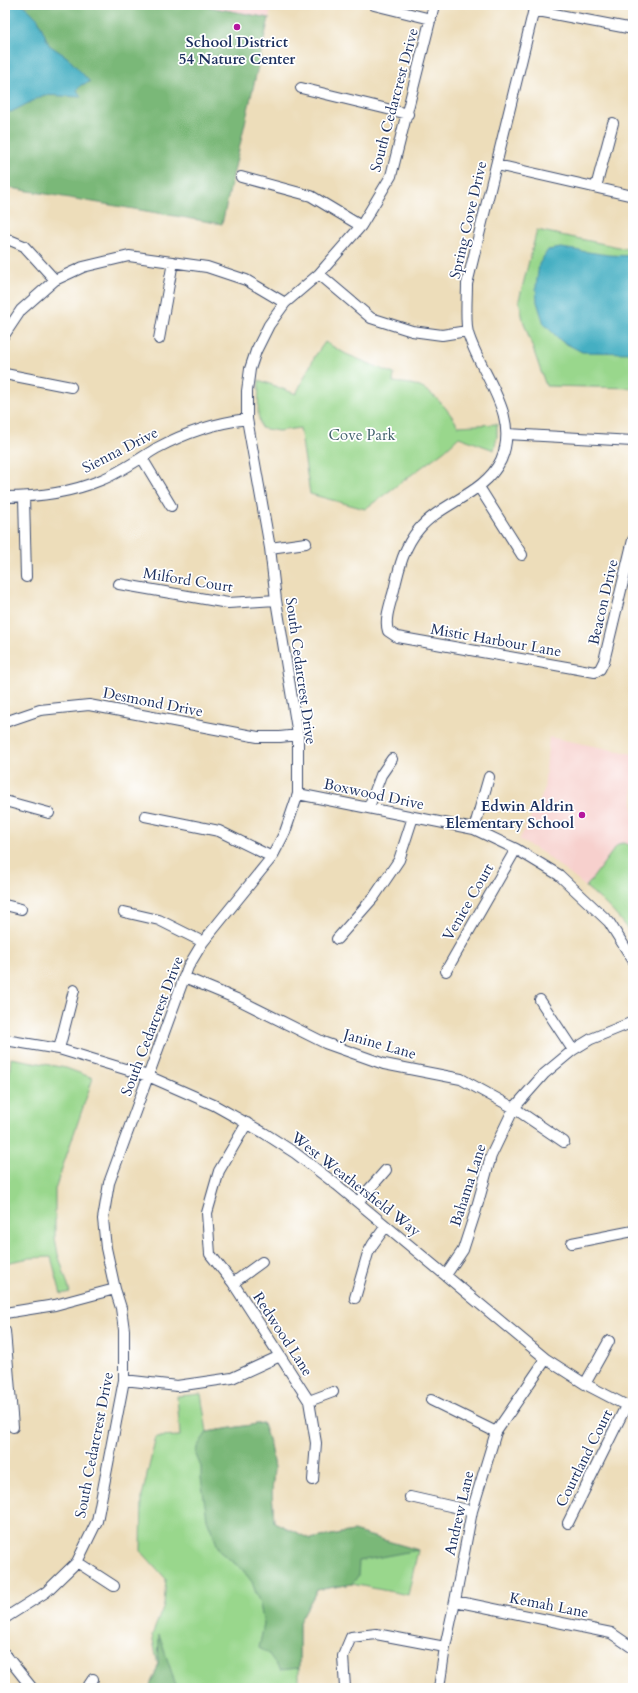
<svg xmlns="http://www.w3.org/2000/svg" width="638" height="1693" font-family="Cardo,serif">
<rect width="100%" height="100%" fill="#fff"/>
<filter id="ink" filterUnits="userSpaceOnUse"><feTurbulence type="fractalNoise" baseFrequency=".025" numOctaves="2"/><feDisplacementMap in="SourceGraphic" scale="8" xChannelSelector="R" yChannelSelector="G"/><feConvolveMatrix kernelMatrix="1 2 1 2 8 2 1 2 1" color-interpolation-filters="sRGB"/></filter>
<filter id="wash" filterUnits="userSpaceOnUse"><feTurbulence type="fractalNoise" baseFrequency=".012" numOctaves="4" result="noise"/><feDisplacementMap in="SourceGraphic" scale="16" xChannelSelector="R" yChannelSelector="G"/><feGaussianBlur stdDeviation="0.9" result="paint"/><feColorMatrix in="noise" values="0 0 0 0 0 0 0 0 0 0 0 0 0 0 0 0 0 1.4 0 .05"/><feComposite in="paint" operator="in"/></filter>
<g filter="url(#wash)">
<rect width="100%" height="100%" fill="#edddba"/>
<path fill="#f7d0cd" d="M199,5H272L269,18Z
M549,737L633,754V842L631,846L614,848L586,887L543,853L519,840L544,791Z"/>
<path fill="#99d78c" stroke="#5a8375" d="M537,230L633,250V388L546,386L523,320L519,300Z
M325,342L346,354L394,374L393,382C400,383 408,383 415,385C433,391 449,410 458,426L497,424V437L494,450L459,437L445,450L365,509L310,494L300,428L278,431L261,428L258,414L259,380L296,394L315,356Z
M633,842V936H632C619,916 604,902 586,887L618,844L624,843L631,846Z
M11,1058L66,1068L93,1078L55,1189V1238L58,1254L70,1292L61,1294L51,1257L30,1258L5,1263V1118Z
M201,1394L207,1432L263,1423L270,1446L274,1468L272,1492L274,1522L310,1539L353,1531L418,1550L408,1595L352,1584L317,1590L299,1622V1688H149L158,1666L152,1635L164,1605L166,1579L141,1551L142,1496L156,1437L180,1436L177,1396Z"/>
<path fill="#7ab878" stroke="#4a746b" d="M5,5H199L269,18L222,224L5,187Z
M263,1423L270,1446L274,1468L272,1492L274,1522L310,1539L353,1531L418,1550L359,1561L358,1576L352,1584L317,1590L299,1622V1668L280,1670L268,1653L259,1648L264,1624L260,1605L252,1582L242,1569L220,1552L207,1519L201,1478V1467L196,1455L197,1447L207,1432Z
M159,1635L177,1688H149L158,1666Z"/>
<path fill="#44afc2" stroke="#306f90" d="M5,5H24L38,19L49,45L67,57L90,82L81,85L77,90L81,97L44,95L11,112L5,111Z
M561,248L608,255L633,256V353L582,352L561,341L544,324L537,302L536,287L539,264L548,250Z"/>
</g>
<g filter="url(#ink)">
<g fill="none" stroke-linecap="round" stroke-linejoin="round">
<defs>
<path id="minor" d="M374,5L431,19
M535,5L467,284C467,297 465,321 468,333C480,374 521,415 501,460C485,494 442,502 419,529C404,546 399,568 394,590C391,602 384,619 388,631L397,637L595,672L600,669L604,661L633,540
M533,10L633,29
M301,88L408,114
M497,165L633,196
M241,177L311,196L361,226
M596,187L613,123
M5,238L24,246L55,280
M319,274L371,318L412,331L442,335L467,331
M5,334L21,310L55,280L83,267L129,256L207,267L246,280L285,303
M159,339L173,262
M5,374L71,387
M507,434L633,441
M142,458L171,506
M479,487L522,555
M5,497C38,497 70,493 101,480C121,472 139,459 157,448C185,433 215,423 247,419
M24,497L26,577
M270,548L306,543
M119,584L228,603L276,600
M5,722L40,710L89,705L258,737H280L298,735
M298,794L474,829L516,849L559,875L609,922L633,960
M5,801L49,813
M369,807L381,775L392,759
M145,816L219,831L272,857
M474,829L489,777
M5,905L21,909
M124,912L159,920L203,942
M337,939L374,897L399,860L413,817
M446,971L516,849
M184,977L237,999L325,1043L384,1064L461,1079L514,1108L564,1142
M540,1000L573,1050
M5,1040L59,1049L148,1076L214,1105L264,1133L295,1153L337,1185L546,1359L585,1384L633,1409
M59,1049L74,990
M247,1123L219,1171L207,1213L210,1254L233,1283L309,1401L316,1443L313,1480
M358,1202L386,1170
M572,1243L633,1231
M446,1275L463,1250L476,1210L491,1156L514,1108L544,1074L573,1050L591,1039L633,1022
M233,1283L262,1262
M355,1298L368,1253L373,1244L386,1226
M5,1313L55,1305L115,1289
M5,1331L13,1427
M124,1380L177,1386L232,1378L280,1356
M585,1384L609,1341
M431,1400L496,1432
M309,1401L333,1392
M410,1497L472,1511
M568,1523L626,1406
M77,1562L114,1586
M455,1601L611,1633L633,1648
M5,1618L46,1592L77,1562L97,1521L124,1380V1330L121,1308L115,1289L106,1248L103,1219L109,1183L188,967L203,942L272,857L285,832L298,794V735L276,600L270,548L247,419V391L250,369L256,351L269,325L285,303L319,274L361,226L391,176L434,5
M5,1654L32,1688
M87,1688L93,1679
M345,1688L343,1656L351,1637L376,1634L445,1647
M439,1688L445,1647L455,1601L472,1511L496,1432L546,1359"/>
</defs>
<use href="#minor" stroke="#3a496c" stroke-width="12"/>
<use href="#minor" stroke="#fff" stroke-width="10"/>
</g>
</g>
<g fill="#b5179e" stroke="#fff" stroke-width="1.5">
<circle cx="237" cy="27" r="4"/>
<circle cx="582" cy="815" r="4"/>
</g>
<g text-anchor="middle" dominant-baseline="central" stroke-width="3.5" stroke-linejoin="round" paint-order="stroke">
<g font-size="15" font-weight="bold" fill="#1b2f5e" stroke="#fff">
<text x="237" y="42">School District<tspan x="237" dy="17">54 Nature Center</tspan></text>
<text x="574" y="806" text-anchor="end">Edwin Aldrin<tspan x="574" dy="17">Elementary School</tspan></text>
</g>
<g font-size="15" fill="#1b2f5e" stroke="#fff">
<text transform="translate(394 100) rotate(-75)">South Cedarcrest Drive</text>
<text transform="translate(468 220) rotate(-77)">Spring Cove Drive</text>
<text transform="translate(120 450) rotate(-27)">Sienna Drive</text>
<text transform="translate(188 580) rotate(9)">Milford Court</text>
<text transform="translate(603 602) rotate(-77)">Beacon Drive</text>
<text transform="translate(496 640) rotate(10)">Mistic Harbour Lane</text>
<text transform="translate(301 671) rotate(82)">South Cedarcrest Drive</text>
<text transform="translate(153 702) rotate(11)">Desmond Drive</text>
<text transform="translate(374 794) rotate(12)">Boxwood Drive</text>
<text transform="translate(468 902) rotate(-60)">Venice Court</text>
<text transform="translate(152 1026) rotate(-69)">South Cedarcrest Drive</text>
<text transform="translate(380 1044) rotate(16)">Janine Lane</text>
<text transform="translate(356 1184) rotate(38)">West Weathersfield Way</text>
<text transform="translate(468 1185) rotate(-72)">Bahama Lane</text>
<text transform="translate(283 1334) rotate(57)">Redwood Lane</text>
<text transform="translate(94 1445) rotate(-79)">South Cedarcrest Drive</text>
<text transform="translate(584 1458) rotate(-63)">Courtland Court</text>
<text transform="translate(459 1513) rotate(-77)">Andrew Lane</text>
<text transform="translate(549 1605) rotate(11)">Kemah Lane</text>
</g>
<g font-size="15" fill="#41616c" stroke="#fff">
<text x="362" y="435">Cove Park</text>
</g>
</g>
<rect width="638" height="1693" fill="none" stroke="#fff" stroke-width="20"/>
</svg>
